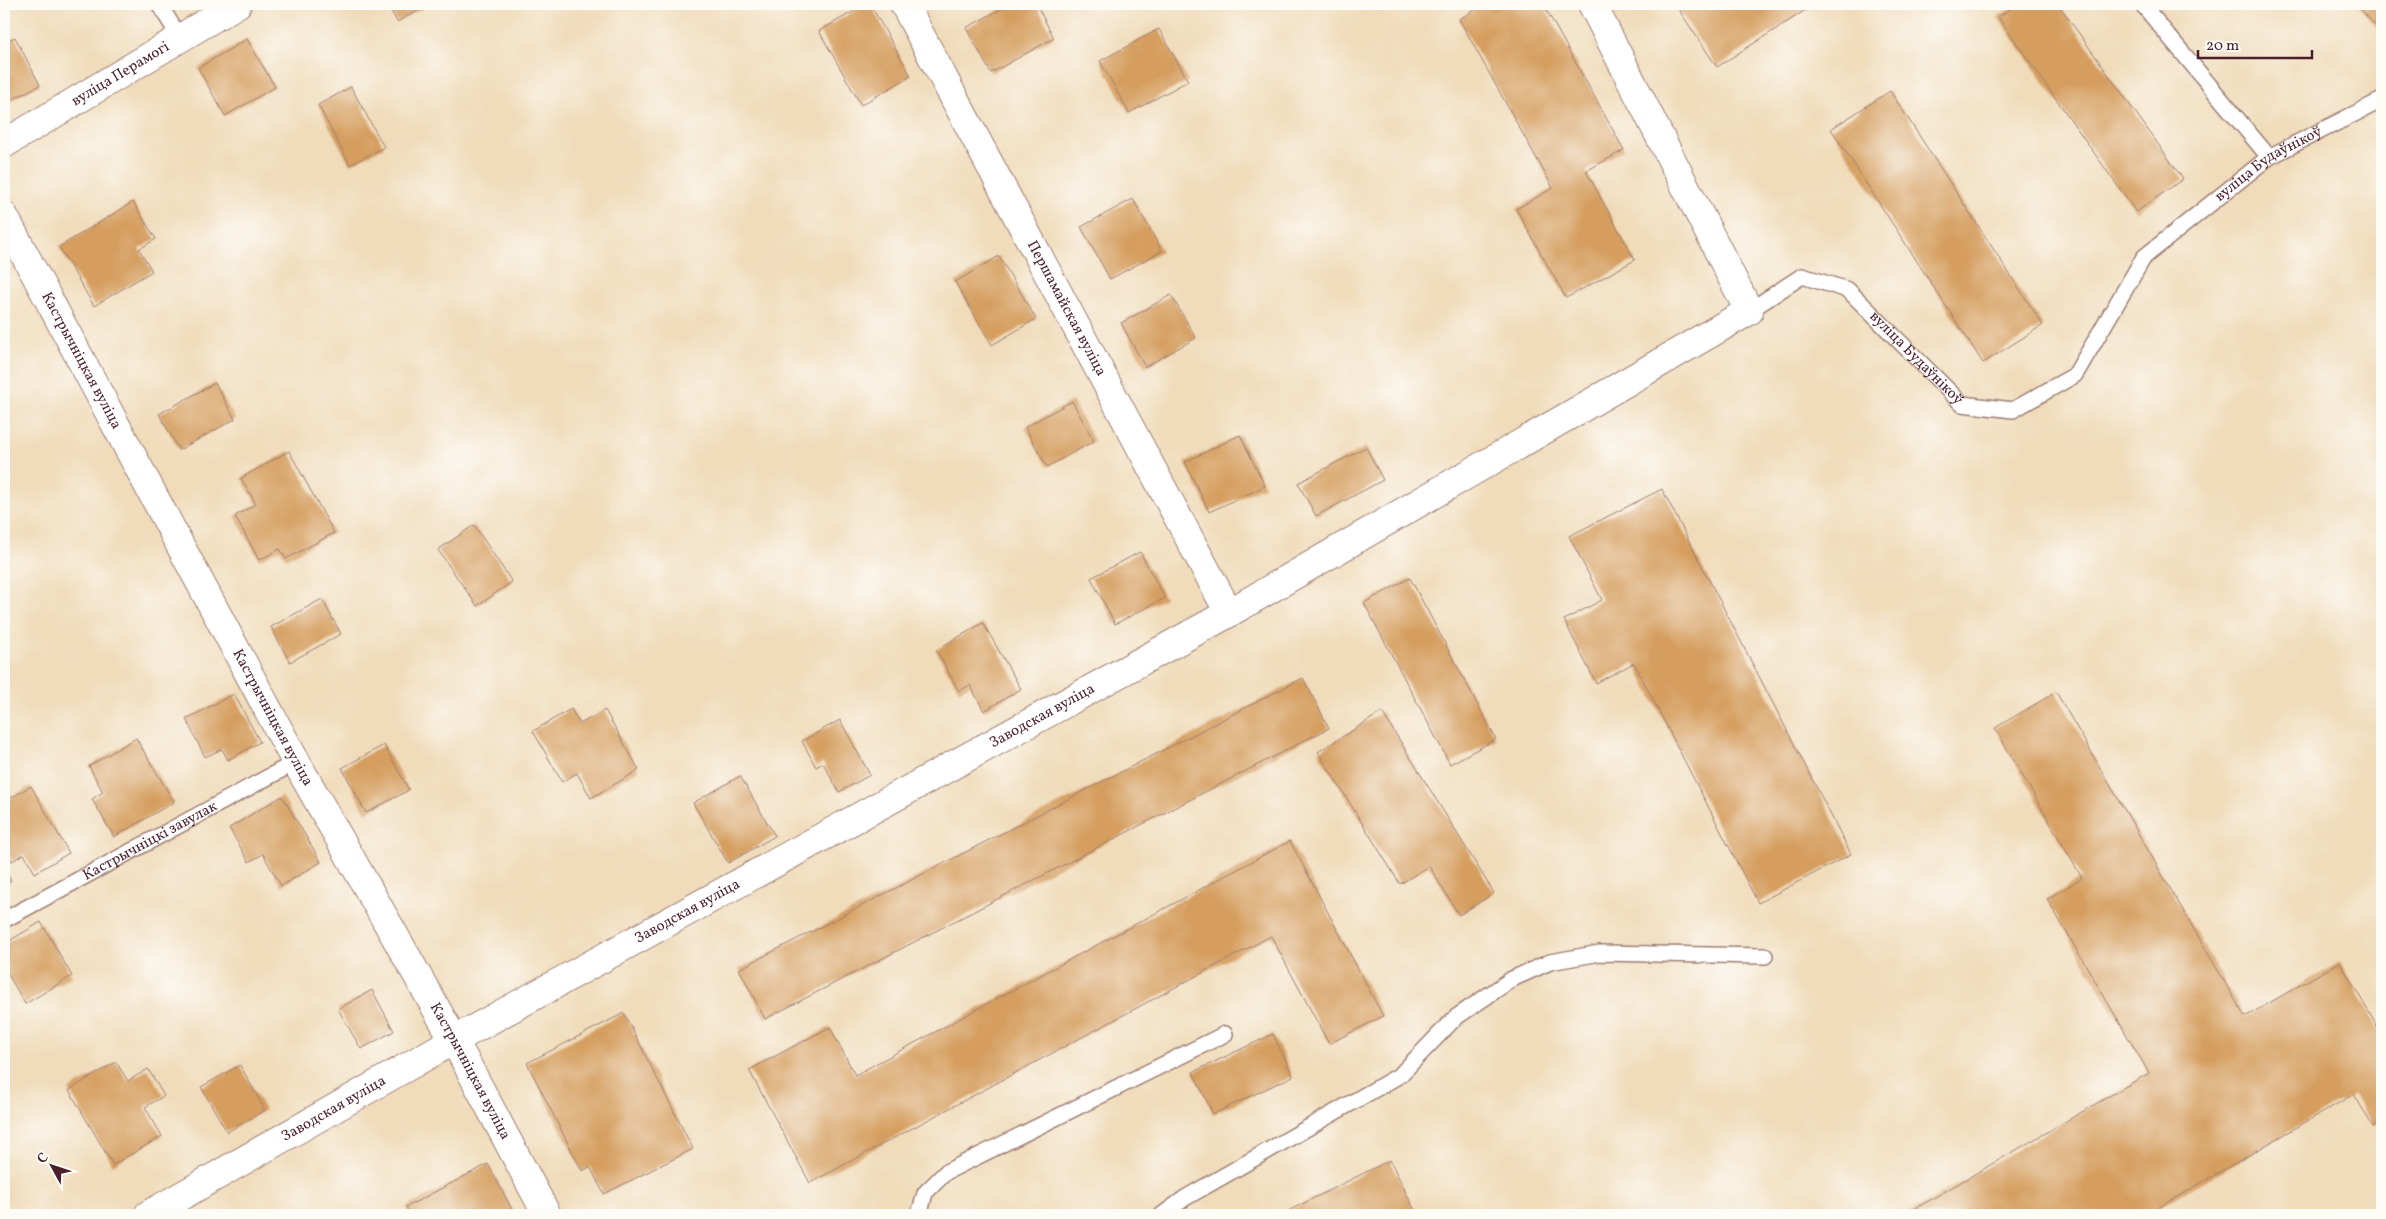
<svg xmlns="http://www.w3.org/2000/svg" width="2386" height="1219" font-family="Vollkorn,serif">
<rect width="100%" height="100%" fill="#fdfcf7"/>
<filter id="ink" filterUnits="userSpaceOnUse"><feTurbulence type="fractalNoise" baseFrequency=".02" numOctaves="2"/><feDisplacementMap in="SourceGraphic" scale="10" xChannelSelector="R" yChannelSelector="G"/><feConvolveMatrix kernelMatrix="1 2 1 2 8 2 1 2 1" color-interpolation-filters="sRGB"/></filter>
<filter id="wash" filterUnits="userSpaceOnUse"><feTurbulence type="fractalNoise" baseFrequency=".0096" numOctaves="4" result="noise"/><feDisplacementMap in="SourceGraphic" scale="20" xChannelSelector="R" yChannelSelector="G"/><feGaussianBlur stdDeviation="1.12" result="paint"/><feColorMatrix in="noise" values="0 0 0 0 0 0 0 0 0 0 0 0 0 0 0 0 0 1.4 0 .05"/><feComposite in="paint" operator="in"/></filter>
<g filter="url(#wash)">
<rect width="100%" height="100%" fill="#f0dbba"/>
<g id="blocks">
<path fill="#d59e5f" d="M387,4H431L397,22Z
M867,4H870L911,76L861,105L819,31Z
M1010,4H1036L1054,38L991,73L966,28Z
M1486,4H1543L1624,150L1586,171L1635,260L1566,298L1516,209L1553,188L1459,19Z
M1683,4H1815L1717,67L1677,7Z
M2017,4H2058L2183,179L2136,212L1998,17Z
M2356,4H2382V33Z
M1159,29L1188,81L1129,113L1100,61Z
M15,37L40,85L4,104V42Z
M247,39L275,87L225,116L198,68Z
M351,87L384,147L350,165L318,105Z
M1890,91L2043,325L1983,363L1831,129Z
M1133,199L1162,251L1110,279L1081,227Z
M133,202L156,239L139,249L152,271L94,306L59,247Z
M999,256L1036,319L992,345L955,282Z
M1171,295L1196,338L1145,367L1121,323Z
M215,383L235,419L179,450L159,414Z
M1072,401L1094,441L1047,467L1025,427Z
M1240,435L1265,486L1209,512L1185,462Z
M1366,447L1383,480L1316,516L1298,483Z
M289,451L334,533L286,559L280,549L259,560L235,516L256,504L241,478Z
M1662,489L1851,854L1758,903L1634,663L1596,683L1564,620L1602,600L1569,536Z
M474,525L512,582L477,606L438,550Z
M1140,552L1165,598L1115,624L1091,578Z
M1410,578L1496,739L1450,764L1364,603Z
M322,599L341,634L290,662L271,627Z
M983,623L1021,689L984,711L970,685L959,691L936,650Z
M1303,678L1329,728L765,1019L739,969Z
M2056,692L2245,1017L2340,962L2382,1035V1121L2373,1127L2354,1094L2146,1215H1904L2149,1073L2047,899L2082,878L1995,728Z
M234,694L260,742L228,760L222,749L205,757L186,719Z
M571,709L580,724L605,710L639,770L591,798L577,773L562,782L533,731Z
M1382,712L1494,893L1459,915L1429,866L1400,884L1318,752Z
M840,720L870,775L839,792L823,763L816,767L802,741Z
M136,738L174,802L114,837L92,799L103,792L89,766Z
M384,745L409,790L366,813L342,768Z
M740,776L775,836L728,863L693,803Z
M31,786L69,853L35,873L24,854L12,861L4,847V825L7,823L4,817V802Z
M282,796L321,862L281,886L263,854L249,862L229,828Z
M1290,841L1383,1016L1329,1044L1271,936L810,1183L749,1070L830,1027L855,1075Z
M4,869L11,881L4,886Z
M41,922L72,976L25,1004L4,967V944Z
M372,990L394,1031L361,1049L338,1009Z
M624,1013L693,1149L604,1194L590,1167L582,1171L527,1063Z
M1273,1034L1293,1076L1213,1114L1193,1072Z
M116,1062L128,1081L148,1069L164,1096L145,1107L162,1136L113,1165L69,1090Z
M240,1065L265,1110L227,1132L201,1087Z
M1390,1160L1417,1215H1280Z
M488,1164L515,1215H410L406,1207Z"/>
</g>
</g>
<g filter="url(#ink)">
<use href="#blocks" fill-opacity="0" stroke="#9d7d72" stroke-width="1"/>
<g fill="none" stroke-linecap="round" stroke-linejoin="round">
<defs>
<g id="service">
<path d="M159,4L180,38"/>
<path d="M2142,4L2269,157"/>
<path id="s1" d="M1749,311L1802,276L1848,290L1962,404L2013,410L2075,375L2144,257L2269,157L2382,100"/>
<path id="s2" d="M4,920L296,762"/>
<path d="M919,1215L925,1193L946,1172L1225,1034"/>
<path d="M1162,1215L1185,1198L1400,1075L1455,1018L1512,979L1550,962L1600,953L1765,956"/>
</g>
<g id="minor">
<path id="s3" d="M904,4L1229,613"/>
<path id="s4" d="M4,144L237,4"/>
<path id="s5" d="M4,216L296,762L454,1040L547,1215"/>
<path id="s6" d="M148,1215L454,1040L1229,613L1749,311L1592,4"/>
</g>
</defs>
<use href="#service" stroke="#9d7d72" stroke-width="18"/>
<use href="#minor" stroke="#9d7d72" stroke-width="30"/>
<use href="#service" stroke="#fff" stroke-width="15"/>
<use href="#minor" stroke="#fff" stroke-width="28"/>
</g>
</g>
<g text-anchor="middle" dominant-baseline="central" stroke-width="4" stroke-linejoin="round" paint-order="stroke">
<g font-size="15" fill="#4a1f2b" stroke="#fdfcf7">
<text stroke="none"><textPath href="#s4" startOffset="136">вуліца Перамогі</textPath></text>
<text stroke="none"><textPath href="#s1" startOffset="688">вуліца Будаўнікоў</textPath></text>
<text stroke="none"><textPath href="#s3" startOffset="345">Першамайская вуліца</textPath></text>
<text stroke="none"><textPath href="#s1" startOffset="208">вуліца Будаўнікоў</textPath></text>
<text stroke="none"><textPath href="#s5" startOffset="164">Кастрычніцкая вуліца</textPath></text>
<text stroke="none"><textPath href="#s6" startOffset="1024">Заводская вуліца</textPath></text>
<text stroke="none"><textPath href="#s5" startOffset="569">Кастрычніцкая вуліца</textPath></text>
<text stroke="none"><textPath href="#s2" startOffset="166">Кастрычніцкі завулак</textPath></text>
<text stroke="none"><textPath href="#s6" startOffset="619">Заводская вуліца</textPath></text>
<text stroke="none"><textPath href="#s5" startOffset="974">Кастрычніцкая вуліца</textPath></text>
<text stroke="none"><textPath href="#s6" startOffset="214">Заводская вуліца</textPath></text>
</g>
</g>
<rect width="2386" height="1219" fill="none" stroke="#fdfcf7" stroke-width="20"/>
<g transform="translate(52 1166) rotate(310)" stroke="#fdfcf7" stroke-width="4" paint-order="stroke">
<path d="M0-4L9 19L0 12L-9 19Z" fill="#4a1f2b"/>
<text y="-8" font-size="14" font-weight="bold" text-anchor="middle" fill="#4a1f2b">С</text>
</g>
<path d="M2198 50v8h114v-8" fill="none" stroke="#4a1f2b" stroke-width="2.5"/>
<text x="2206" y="50" font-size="15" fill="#4a1f2b" stroke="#fdfcf7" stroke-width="4" paint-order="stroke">20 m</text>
</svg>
